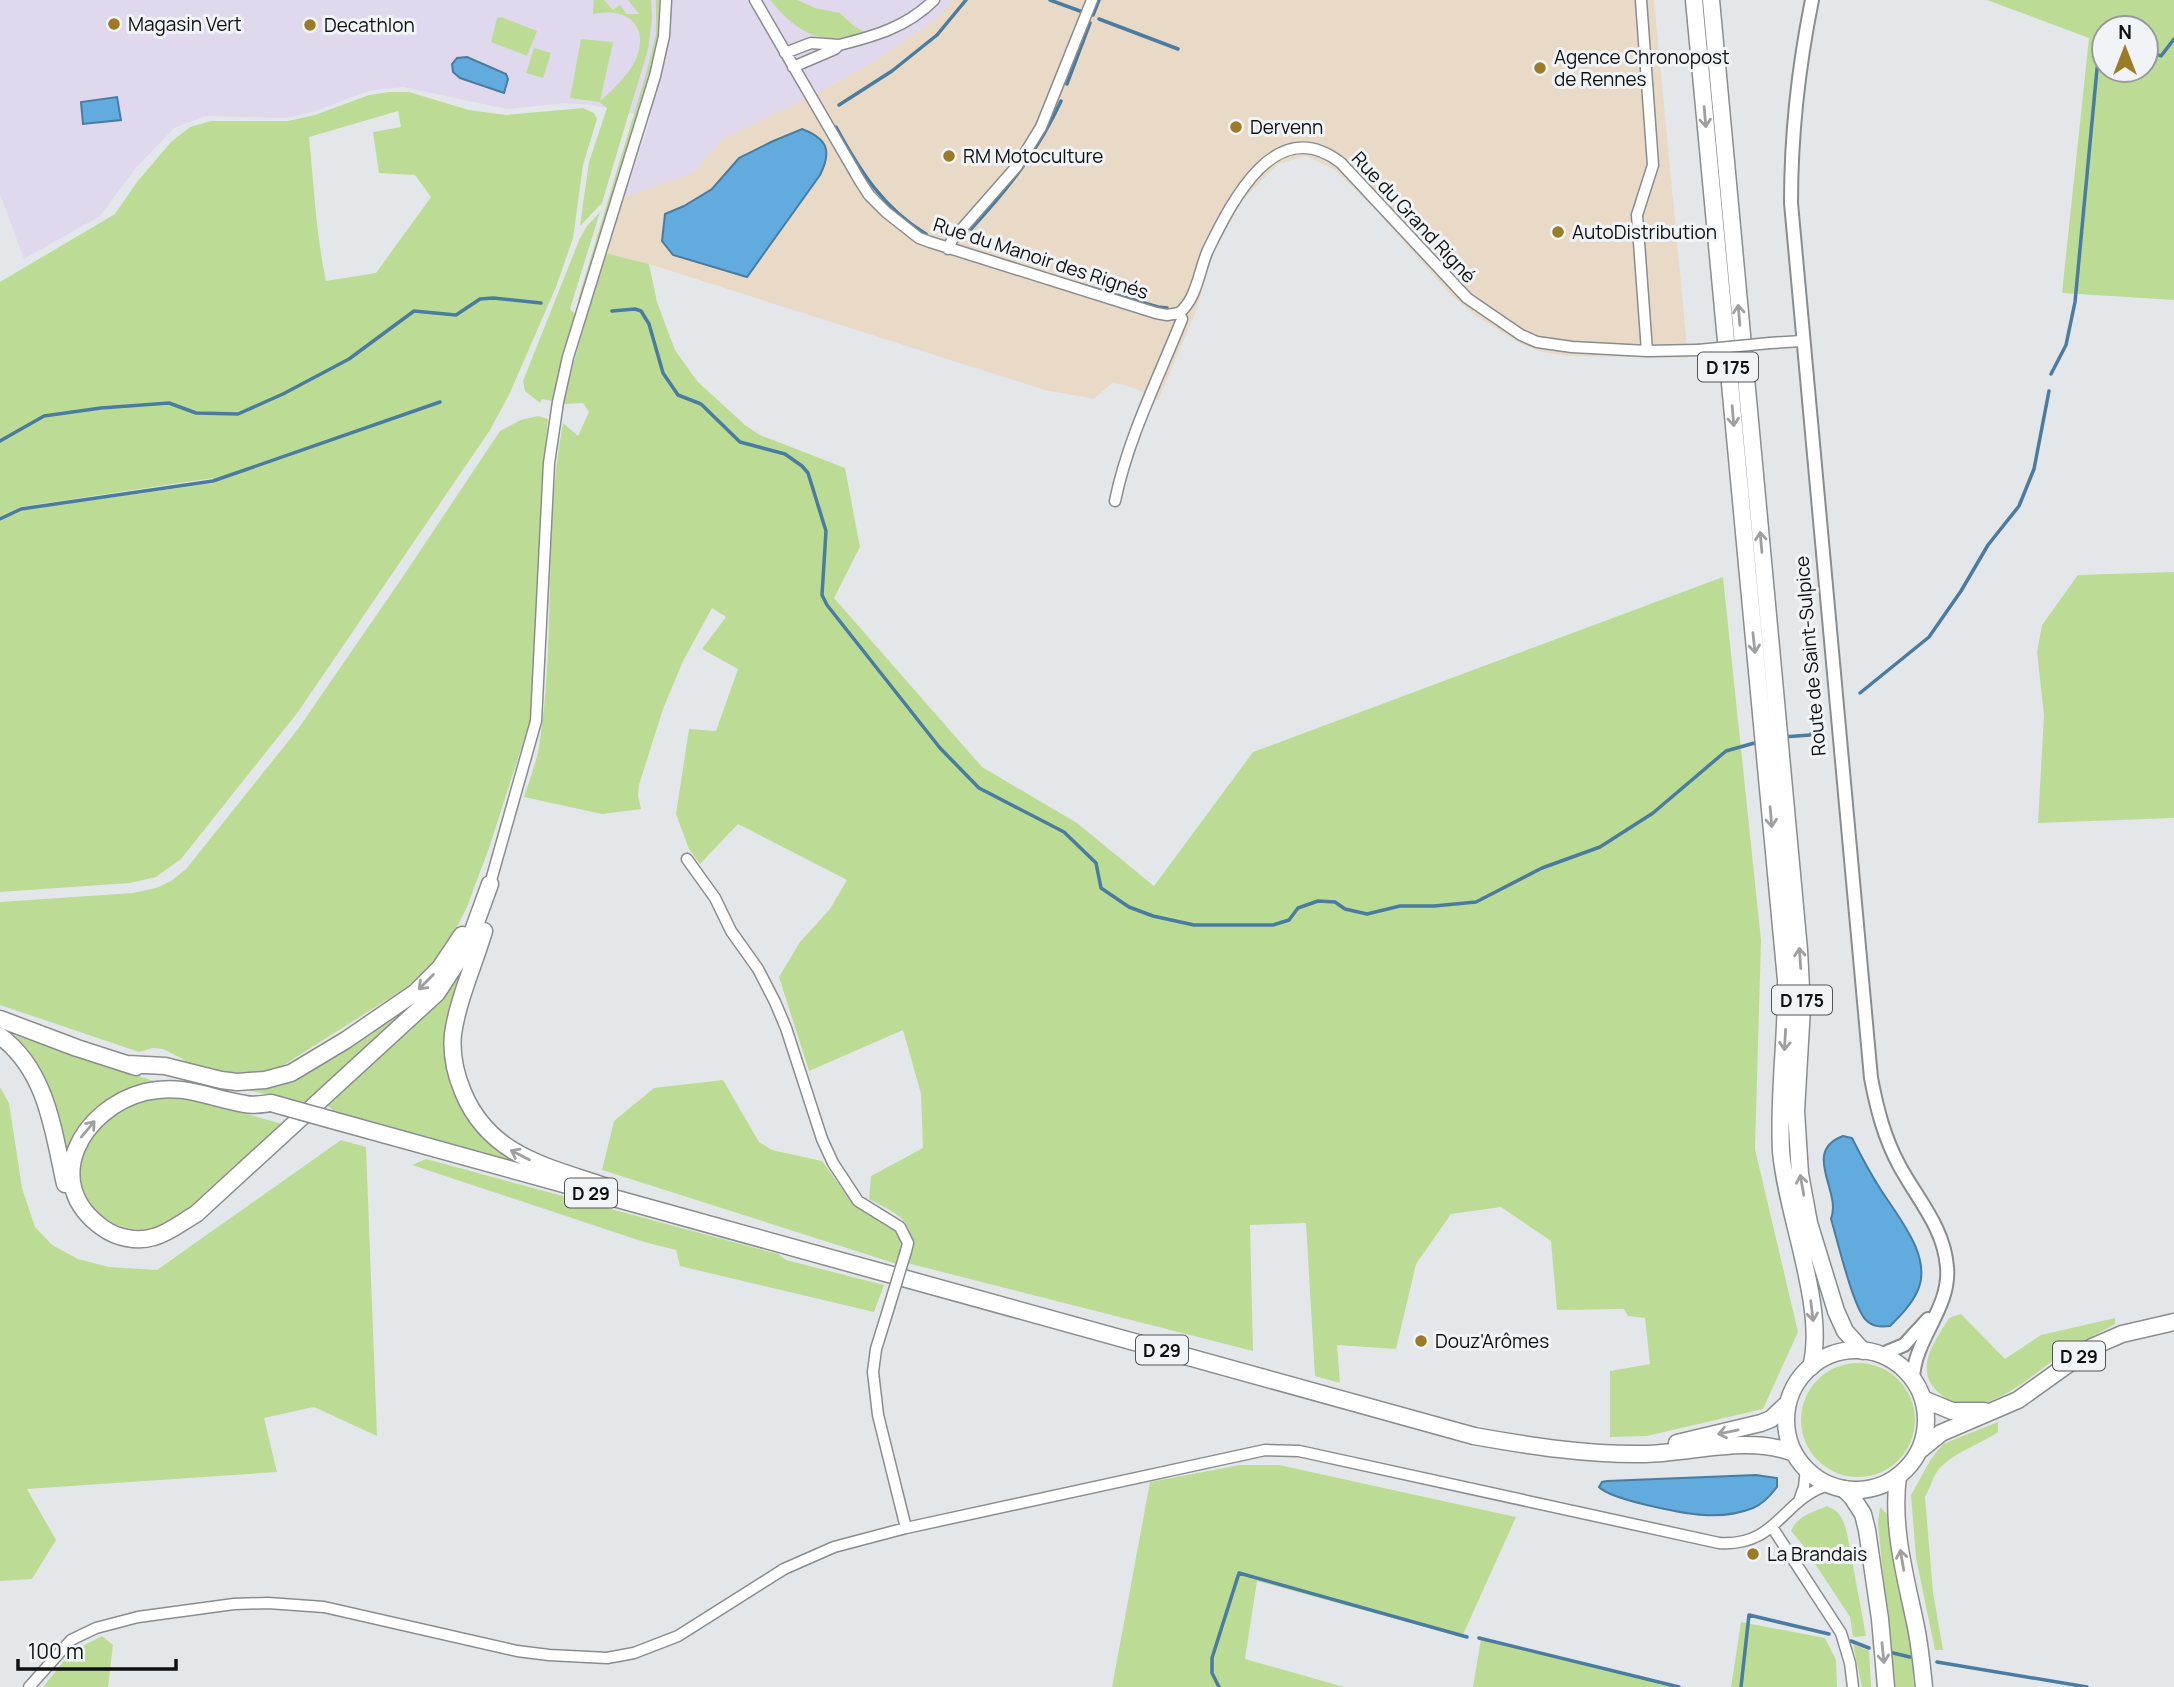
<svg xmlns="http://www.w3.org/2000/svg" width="2174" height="1687" font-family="Manrope,sans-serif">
<rect width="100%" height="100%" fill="#e4e7e9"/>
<path fill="#e0d8ed" d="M0,0H953L935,20L879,58L823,90L723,139L693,173L624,197L651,117L592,105L565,103L507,109L403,87L368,91L313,112L285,118L205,116L174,128L135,169L100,216L24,259L0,194Z"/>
<path fill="#e8dac7" d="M953,0H1654L1688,358L1568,356L1541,352L1521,344L1474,315L1449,293L1376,210L1335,170L1306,156L1278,164L1241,202L1213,254L1196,311L1158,401L1136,389L1113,382L1094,399L1045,390L649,264L605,253L624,197L693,173L722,139L823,90L879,58L935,20Z"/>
<path fill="#bcdc96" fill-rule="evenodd" d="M594,0H604L613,10L620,5L627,14H639L628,0H651L652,19L648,49L602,203L580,226L589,162L607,108L599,102L570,98L581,39L613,42L600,101C612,91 630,73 636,59C650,24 626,7 593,14Z
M656,0H659L660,23L652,64L579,306L578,300L646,74L656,34Z
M770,0H797L815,8L840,13L854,26L865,32C820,47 799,34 770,0Z
M1987,0H2174V300L2062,293L2089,38ZM2104,28H2146V70H2104Z
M501,17L537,31L527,56L491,42L497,18Z
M534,48L551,53L543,78L526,73Z
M389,92H409L469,110L506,115L583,108L594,113L597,119L583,165L573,238L556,287L509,395L490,430L298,712L181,859L156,877L130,883L0,892V521L21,510L214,483L213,478L20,507L0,517V282L115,214L137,182L171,142L190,127L211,121H288L315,115L369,95ZM398,111L401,127L373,132L379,173L415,175L431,197L376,273L326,281C316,234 314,185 309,137Z
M600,212L570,309L576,315L560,368L552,401L542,399L540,403L525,391L523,381L580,238L587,226Z
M605,253L649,264L657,302L675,350L697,381L745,425L760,435L845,468L860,547L834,598L982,767L1077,823L1154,886L1253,752L1723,577L1761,940L1755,1149L1798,1332L1763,1409L1647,1436L1610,1437V1371L1650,1364L1645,1318L1628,1316L1624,1309L1557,1310L1551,1241L1501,1207L1451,1214L1416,1264L1396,1349L1337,1345L1340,1383L1315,1376L1306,1223L1250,1225L1253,1351L907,1263C918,1221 903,1217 869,1199L871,1176L923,1148L921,1094L903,1030L809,1071L779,977L800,942L830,909L847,880L738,824L700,864L689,849L676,814L689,729L716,731L738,669L702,649L726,617L712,608L683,661L663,709L639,785L638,796L641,809L602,814L524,797C530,778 538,759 540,740C556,635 543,527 563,423L578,436L589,412L583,403L562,404Z
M538,416L548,419L542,480L531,718L489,848L467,907L449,943L433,963L407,987L279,1068L236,1076L195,1069L181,1058L163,1049L153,1048L139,1052L0,1005V902L133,893L156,888L171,881L186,869L298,729L404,575L500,431L521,420Z
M2174,572V818L2038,823L2044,715L2037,652L2042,625L2078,575Z
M462,974C457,993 449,1013 446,1032C442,1065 453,1103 475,1128C489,1144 509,1155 526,1168L334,1111L328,1106L330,1099C377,1060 421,1020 462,974Z
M423,993L415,1005L305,1103L239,1088L269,1084Z
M7,1033L163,1084L80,1127L67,1149L65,1158Z
M723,1080L759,1142L772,1150L822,1161C833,1175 843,1192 855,1205C877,1228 911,1214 897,1264L602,1170L614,1121L654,1088Z
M0,1087L9,1103L22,1188L35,1227L52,1245L78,1259L109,1267L157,1270L341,1140L366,1147L377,1436L314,1407L264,1418L277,1472L27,1489L56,1540L32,1579L0,1581Z
M178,1094L282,1124C260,1144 237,1164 215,1184C198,1199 181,1217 160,1226C125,1240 86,1214 80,1177C79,1166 89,1137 97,1127C106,1116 128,1104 141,1099C152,1094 167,1095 178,1094Z
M426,1159L778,1254L786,1260L884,1285L874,1312L688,1268L680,1266L676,1250L644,1242L412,1165Z
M1961,1314L2005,1359L2041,1335L2115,1318V1324C2096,1335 2076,1344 2059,1356C2028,1378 1974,1431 1936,1390C1914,1367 1936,1340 1949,1318Z
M1801 1420a57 57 0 1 1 114 0a57 57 0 1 1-114 0Z
M1998,1422V1432C1980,1445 1943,1456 1934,1477C1931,1483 1929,1490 1925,1497L1933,1592L1943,1650H1935L1916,1558L1911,1495L1931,1459L1943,1444Z
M1240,1465H1279L1516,1517L1462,1637L1257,1581L1245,1659L1344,1687H1112L1150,1482Z
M1827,1506C1841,1512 1843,1519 1847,1533L1866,1636L1853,1637L1850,1617L1802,1544L1791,1531C1797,1516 1813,1512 1827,1506Z
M1880,1507L1888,1515L1895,1568L1911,1643L1914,1687H1894L1878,1523Z
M1741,1622L1825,1638L1836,1660L1837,1687H1731Z
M102,1636L113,1645L108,1687H43L71,1652Z
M1481,1639L1675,1687H1473Z
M1853,1644L1869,1651L1871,1687H1862Z"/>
<path fill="#62abde" stroke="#497ca0" stroke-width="2" d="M467,57L506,74L508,79L504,93L460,78L453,72L452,64L457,58Z
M117,97L121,120L83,124L81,102Z
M802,129C828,139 832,151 820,175L747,277L673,255L662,241L665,214L684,206L712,189L739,158L771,142Z
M1843,1136L1852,1138C1861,1156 1870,1173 1881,1190C1898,1217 1934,1258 1917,1292C1911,1305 1900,1316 1890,1326C1880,1327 1872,1327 1865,1319C1852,1303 1838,1242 1831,1219C1842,1191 1801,1152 1843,1136Z
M1756,1475L1777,1478V1487C1771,1495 1763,1504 1753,1508C1738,1514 1720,1516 1704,1515C1685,1514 1611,1500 1599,1487L1602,1482L1607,1481Z"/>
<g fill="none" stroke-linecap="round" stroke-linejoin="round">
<path stroke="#497ca0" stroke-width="3.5" d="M1050,0L1080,11
M1093,15L1099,0
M1099,19L1178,49
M2146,50L2161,56L2174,39
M1067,84L1090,23
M839,105L892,71L937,35L966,0
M836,127C860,171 883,208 926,234
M971,229C1008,189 1038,151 1061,101
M1075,283L1158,307L1167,308
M612,311L635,309L641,311L649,324L663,373L678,395L701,404L740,442L785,454L802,466L808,473L826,531L822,595L827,605L940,748L979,788L1064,832L1096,863L1101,888L1129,907L1153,916L1194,925H1273L1289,920L1298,908L1318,901L1335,902L1345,909L1367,914L1400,906H1434L1476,902L1542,868L1600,847L1653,813L1726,751L1758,742
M2051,374L2066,345L2075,302L2097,69L2104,33
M0,441L44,416L101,408L169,403L196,413L238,414L283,394L349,359L414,311L456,315L480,299L493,298L541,303
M0,519L21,509L213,481L440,402
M1860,693L1929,637L1961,591L1988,545L2019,506L2034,469L2049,391
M1783,737L1810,735L1818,726
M1479,1638L1679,1687
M1851,1641L1869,1648
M1893,1653L1910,1657
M1937,1662L2087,1687
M1219,1687L1212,1673V1658L1239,1573L1467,1637
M1741,1687L1749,1615L1829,1634"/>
<defs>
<path id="minor" d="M755,0L860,181L869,195L886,212L919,238L930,242L1156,313L1167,315L1179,313
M1641,0L1653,165L1637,215L1647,351
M785,53L811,43L839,45
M793,67L835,49L839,45C875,36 907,27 934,0
M948,249L952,240L1017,166L1041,127L1092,0
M1179,313C1197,299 1199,270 1208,250C1232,201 1276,112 1341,163L1467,298L1521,335L1537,342L1572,347L1647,351L1698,350
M1770,343L1802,341
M1115,501C1128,438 1158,379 1182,319L1179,313
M687,859L715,898L731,931L758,969L775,1002L786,1028L822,1139L833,1163L858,1201L900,1227L908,1243L906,1251
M490,884L536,721L549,463L558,402L568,357L655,76L664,36L666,0
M889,1307L876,1349L873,1372L878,1415L906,1528
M1800,1498L1804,1487L1806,1469
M1772,1527L1841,1633L1850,1663L1853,1687
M29,1687L71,1640L96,1628L138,1617L234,1604L268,1603L324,1607L517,1651L549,1655L607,1658L634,1653L678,1636L784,1569L834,1547L906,1528L1265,1450L1299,1451L1719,1543C1778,1547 1782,1498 1829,1485"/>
<path id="tertiary" d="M1812,0C1798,69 1791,132 1791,203L1871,1078C1877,1109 1884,1137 1899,1165C1917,1199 1944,1227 1947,1267C1951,1308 1914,1339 1913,1379
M1880,1355L1904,1345L1928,1319"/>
<path id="primary" d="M484,931C474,965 458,999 453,1034C451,1054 455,1073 463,1092C489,1155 545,1166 604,1186
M0,1019L77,1048L136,1067
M0,1036C47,1071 53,1130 65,1184
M127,1064L165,1066L221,1080L237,1082L265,1080L291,1073L346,1040L416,992L440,968L462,935
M271,1103C263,1104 253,1106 245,1104C208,1098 184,1083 145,1092C82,1108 39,1183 103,1228C117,1238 137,1242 154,1237C169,1233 182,1222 196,1214L437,993L467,947L490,884
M332,1120L1474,1436C1530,1446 1588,1455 1645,1454C1693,1453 1748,1435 1794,1453
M1786 1420a70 70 0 1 1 140 0a70 70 0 1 1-140 0Z
M1923,1399L1952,1411H1984
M1677,1443L1761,1423L1771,1419L1788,1403
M1920,1450L1941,1433L2018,1400L2092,1347L2122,1334L2174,1322"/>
<path id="trunk" d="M1694,0L1786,980C1787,1037 1778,1094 1781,1151C1786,1214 1827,1309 1811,1367
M1711,0L1799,950L1802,1007L1796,1111L1800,1174L1809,1223L1836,1311L1845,1331L1863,1351
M1898,1476C1891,1528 1906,1578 1916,1627C1920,1647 1922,1667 1924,1687
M1844,1489L1852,1497L1863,1514L1867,1530L1880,1619L1886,1687"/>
</defs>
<use href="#minor" stroke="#8a8d8f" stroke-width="13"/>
<use href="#tertiary" stroke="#8a8d8f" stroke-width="16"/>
<use href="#primary" stroke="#8a8d8f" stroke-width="19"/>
<use href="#trunk" stroke="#8a8d8f" stroke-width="19"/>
<use href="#minor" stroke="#fff" stroke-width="10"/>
<use href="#tertiary" stroke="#fff" stroke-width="12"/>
<use href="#primary" stroke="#fff" stroke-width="16"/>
<use href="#trunk" stroke="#fff" stroke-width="16"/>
<defs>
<path id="minor-bridge" d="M1698,350L1770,343
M889,1307L906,1251"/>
<path id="primary-bridge" d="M271,1103L332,1120"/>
</defs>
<use href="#minor-bridge" stroke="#8a8d8f" stroke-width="13" stroke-linecap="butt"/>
<use href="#primary-bridge" stroke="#8a8d8f" stroke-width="19" stroke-linecap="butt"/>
<use href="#minor-bridge" stroke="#fff" stroke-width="10"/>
<use href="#primary-bridge" stroke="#fff" stroke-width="16"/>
</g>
<defs><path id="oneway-shaft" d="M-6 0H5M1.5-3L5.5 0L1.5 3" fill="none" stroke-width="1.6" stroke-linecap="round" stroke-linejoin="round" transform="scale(1.75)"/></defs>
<g stroke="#9f9fa0">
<use href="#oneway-shaft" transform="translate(1705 117) rotate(85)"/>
<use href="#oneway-shaft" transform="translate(1739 315) rotate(-95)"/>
<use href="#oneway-shaft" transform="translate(1733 416) rotate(85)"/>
<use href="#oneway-shaft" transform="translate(1761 542) rotate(-95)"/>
<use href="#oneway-shaft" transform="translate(1754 643) rotate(84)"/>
<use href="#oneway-shaft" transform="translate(1771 817) rotate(85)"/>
<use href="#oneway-shaft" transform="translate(1800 958) rotate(-94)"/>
<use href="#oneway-shaft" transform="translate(426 982) rotate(135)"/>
<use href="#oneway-shaft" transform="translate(1785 1040) rotate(93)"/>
<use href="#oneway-shaft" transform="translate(88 1129) rotate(-50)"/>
<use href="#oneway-shaft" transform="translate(520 1155) rotate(-153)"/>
<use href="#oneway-shaft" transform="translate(1802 1185) rotate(-100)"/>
<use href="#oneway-shaft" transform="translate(1812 1311) rotate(83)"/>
<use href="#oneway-shaft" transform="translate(1728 1432) rotate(168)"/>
<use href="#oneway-shaft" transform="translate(1902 1560) rotate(-100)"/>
<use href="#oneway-shaft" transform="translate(1883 1653) rotate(84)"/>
</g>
<g fill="#9b7b25" stroke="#f1f4f6" stroke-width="2.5">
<circle cx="114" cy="24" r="7"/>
<circle cx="310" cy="25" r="7"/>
<circle cx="1540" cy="68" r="7"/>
<circle cx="1236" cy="127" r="7"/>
<circle cx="949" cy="156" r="7"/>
<circle cx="1558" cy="232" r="7"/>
<circle cx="1421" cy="1341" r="7"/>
<circle cx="1753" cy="1554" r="7"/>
</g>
<g text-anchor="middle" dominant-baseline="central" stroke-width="6" stroke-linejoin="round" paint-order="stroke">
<g fill="#f1f4f6" stroke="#535456" stroke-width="2">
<rect x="1698" y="352.5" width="60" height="29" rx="5"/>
<rect x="1772" y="985.5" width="60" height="29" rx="5"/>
<rect x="565" y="1178.5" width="52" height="29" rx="5"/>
<rect x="1136" y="1335.5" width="52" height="29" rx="5"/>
<rect x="2053" y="1341.5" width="52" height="29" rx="5"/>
</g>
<g font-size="18" font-weight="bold" fill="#0f1011">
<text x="1728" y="367">D 175</text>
<text x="1802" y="1000">D 175</text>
<text x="591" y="1193">D 29</text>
<text x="1162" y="1350">D 29</text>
<text x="2079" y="1356">D 29</text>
</g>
<g font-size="19" fill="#0f1011" stroke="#f1f4f6" text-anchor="start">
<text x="128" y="24">Magasin Vert</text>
<text x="324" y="25">Decathlon</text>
<text x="1554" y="57">Agence Chronopost<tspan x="1554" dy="22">de Rennes</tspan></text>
<text x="1250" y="127">Dervenn</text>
<text x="963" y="156">RM Motoculture</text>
<text x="1572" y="232">AutoDistribution</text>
<text x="1435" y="1341">Douz'Arômes</text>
<text x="1767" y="1554">La Brandais</text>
</g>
<g font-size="19" fill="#0f1011" stroke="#f1f4f6">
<text transform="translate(1414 217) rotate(47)">Rue du Grand Rigné</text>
<text transform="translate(1041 258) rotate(18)">Rue du Manoir des Rignés</text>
<text transform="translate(1810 656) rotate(-95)">Route de Saint-Sulpice</text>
</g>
</g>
<g transform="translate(2125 49)"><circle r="33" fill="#f1f4f6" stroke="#97999a" stroke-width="2"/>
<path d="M0-5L12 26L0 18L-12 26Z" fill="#9b7b25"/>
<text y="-10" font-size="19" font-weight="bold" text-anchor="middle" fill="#0f1011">N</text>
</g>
<path d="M18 1659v10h158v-10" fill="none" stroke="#0f1011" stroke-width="3.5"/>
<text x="28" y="1659" font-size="21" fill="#0f1011" stroke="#f1f4f6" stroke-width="5" paint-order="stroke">100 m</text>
</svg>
